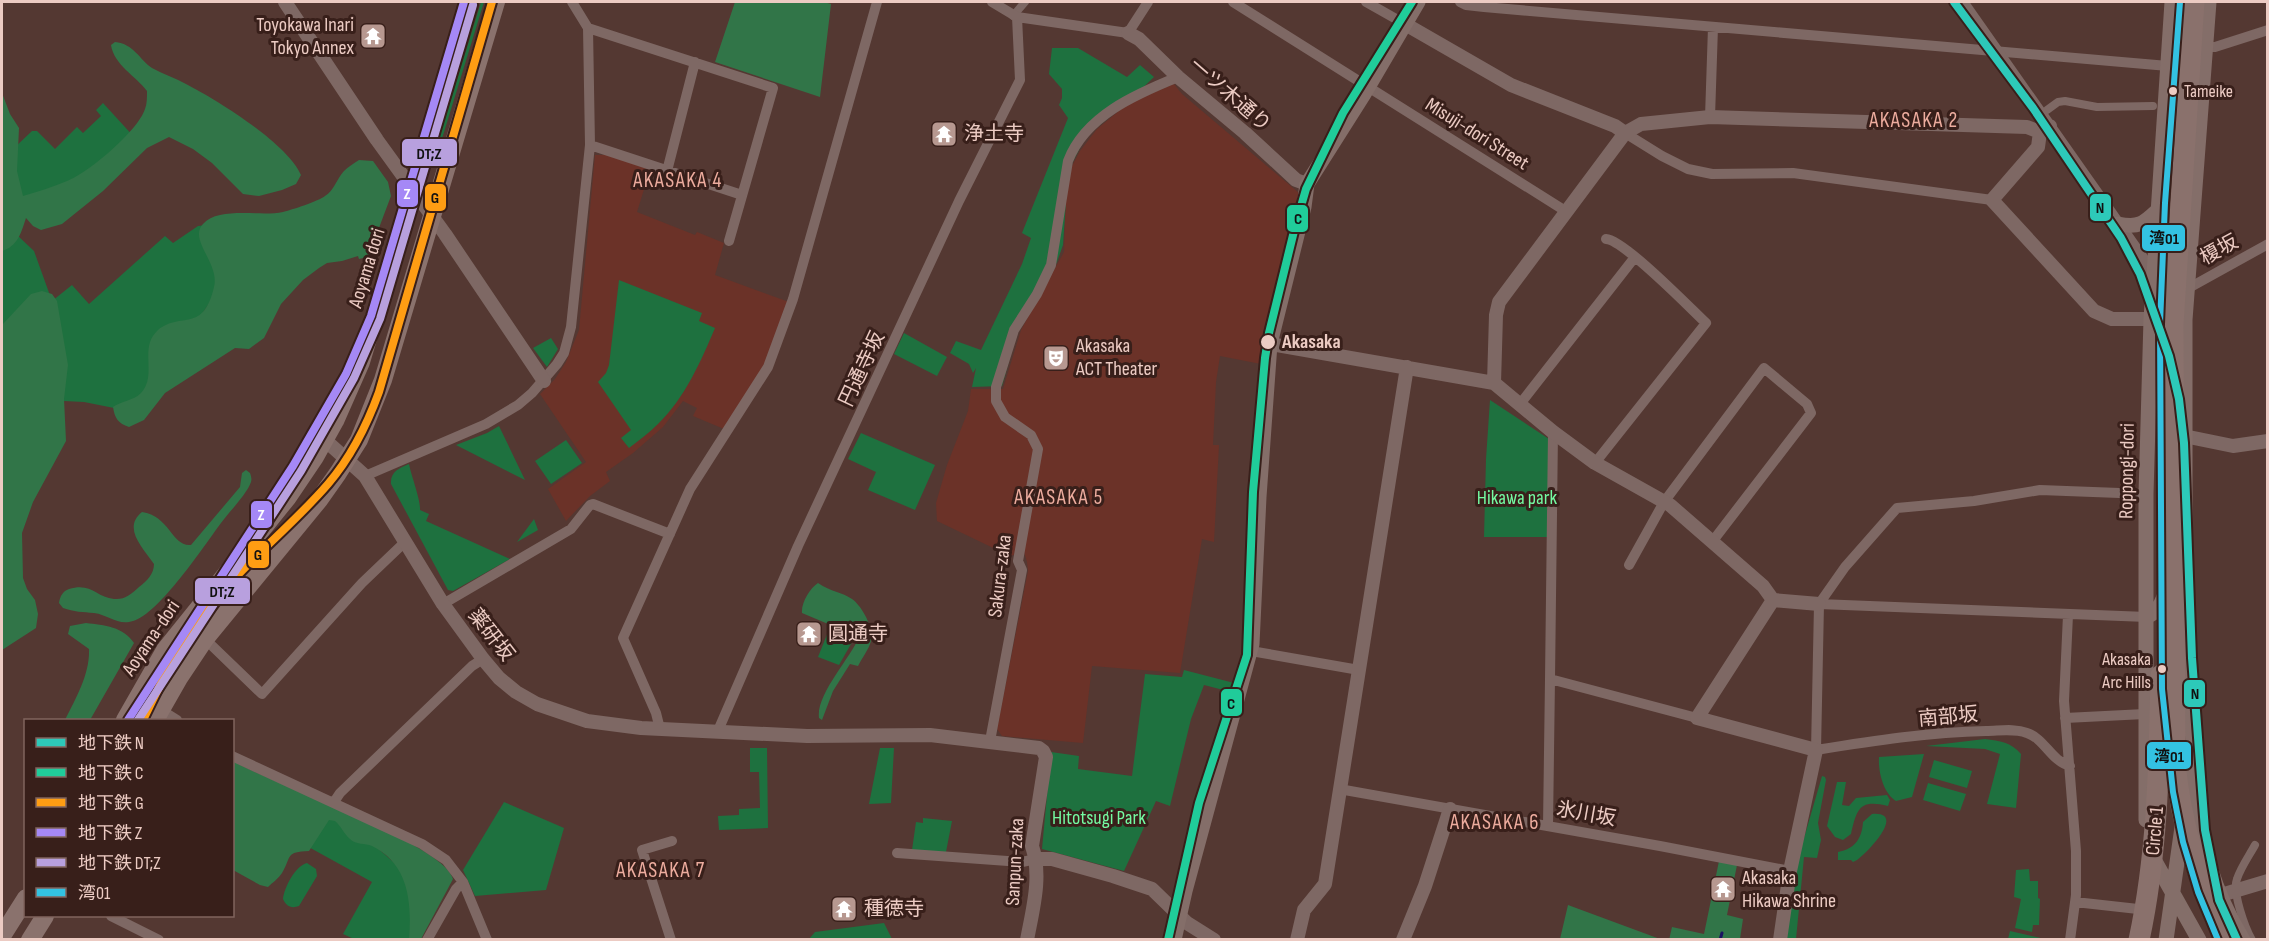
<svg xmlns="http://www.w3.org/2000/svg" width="2269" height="941" font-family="'Sofia Sans Condensed','Noto Sans JP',sans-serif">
<rect width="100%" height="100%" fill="#543832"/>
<path fill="#6b3228" d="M1174,84L1182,94L1299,193V198L1262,352L1261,364L1220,356L1216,382L1213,445H1219L1214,542L1202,539L1180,673L1092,666L1083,743L1002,736L997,729L1028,571L1027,562L1024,552L1010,556L937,521L936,503L947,465L968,411L971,389H1003L1021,330L1064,252L1066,192L1072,166L1080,151L1097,129L1120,110L1135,100Z
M595,155H610L650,170L637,212L695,235L697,232L724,243L715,275L789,302L767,364L724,429L693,416L697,408L683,401L663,427L633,453L606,472L610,481L590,496L566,521L548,489L586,462L540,394L555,379L566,362L579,330Z"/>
<path fill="#1e713f" d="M481,2H484L437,155L434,154Z
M1052,48H1078L1127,77L1140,65L1154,77L1128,102L1086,136L1068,171L1063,245L1057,262L1018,329L1002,386L972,387L976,368L973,373L969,364L950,353L956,341L981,350L1022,264L1031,238L1022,233L1068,118L1059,105L1062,98V89L1049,74Z
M103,103L135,138L35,220L15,184L13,149L32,131H37L55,149L77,127L83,133L101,116L96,110Z
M216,224L229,273L155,386L119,409L84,402L64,401L45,393L2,347V237L16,234L34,251L52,301L72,285L89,304L165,236L173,243L198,226Z
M619,280L702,313L699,321L715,328C701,361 685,398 658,424C649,433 639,440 629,448L621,438L631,430L598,382L606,373L609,365Z
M904,333L947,357L937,376L894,354Z
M551,338L558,349L547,367L533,348Z
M1490,400L1549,439L1548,537H1484L1486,459Z
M499,426L525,480L456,445L487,433Z
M861,433L935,465L915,510L868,490L876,472L848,459Z
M566,440L582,463L551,484L535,461Z
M409,464C411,475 421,501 420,510L429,514L426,521L510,559L453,591L448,590L391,484C390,472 399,468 409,464Z
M534,519L538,530L517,542Z
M830,627L855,637L839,665L818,657Z
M1184,670L1238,684L1235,693L1204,685L1191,719L1170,806L1156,801L1124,871L1042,849L1051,752L1079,756L1078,769L1132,776L1145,674L1182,677Z
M1985,739C2000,741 2011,742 2021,754L2016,808L1987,804L2000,754L1985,749L1926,746Z
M750,748H767L768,828L719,830L718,816L739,815V809L760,808L759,772H750Z
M880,748H894L891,803L869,804Z
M1924,754L1912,797L1896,801C1883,793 1878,771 1879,757Z
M1934,760L1972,771L1967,788L1929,777Z
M1822,776L1825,777L1826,780L1818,823L1821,840L1817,858L1804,857L1796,939L1786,940L1793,876Z
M1837,782H1846L1842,805L1849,806L1856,798L1887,795L1890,800L1888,806C1859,799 1857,809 1851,834L1843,840L1835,837L1827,826Z
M1928,783L1966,794L1960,811L1923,800Z
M504,802L564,828L546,890L475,896L463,870Z
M323,812L367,839L413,879V939H354L343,934L372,882L305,845Z
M1872,814C1908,811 1866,854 1857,860L1853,862L1851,860H1838V852C1855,849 1862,838 1863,822Z
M923,818L952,821L946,852L912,850L916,822L923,823Z
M307,863L316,869L317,876L299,906C291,909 286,906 283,899C284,888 295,866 307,863Z
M2029,869L2030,881H2038V898L2040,899L2039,925H2033L2032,932L2015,928L2021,899L2014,897L2016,870Z
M884,923L892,939H809L815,932Z
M2010,931L2045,939H2008Z"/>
<path fill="#317548" d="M735,2H824L831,4L820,97L715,62Z
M115,42C134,44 139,59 152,68C163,74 175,78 186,84C217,100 287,143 301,175L296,184L282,190L259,196L243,194L212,163L193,149L169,137L147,148L103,191L62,224L41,230L33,226L26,218C21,233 18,246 2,251V93L10,114L19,128L17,171L23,196C37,192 53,187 67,181C88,173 138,131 145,109C147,104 147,97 147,91C136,76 114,65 111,45Z
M359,160L373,161L388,182L391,196L368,257L359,259L358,256L342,261L327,263L319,268L303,280L281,304L264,338L249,349L235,348L165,393L144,420L129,427C118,423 115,419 113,407C121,401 133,401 141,393C158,374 138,348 158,330C181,311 203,334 214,287C220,263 188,240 203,224C219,206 261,217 283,212C291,210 319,201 325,196C334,191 337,178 344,171C348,167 354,163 359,160Z
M42,291L52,294L57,301L68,365L64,399L66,441L33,502L22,533L23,578L27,589L35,600L38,614L36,628L2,650V325L31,294Z
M246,470L250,473C251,476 252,479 251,482C247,494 229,512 221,523C204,546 159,614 133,621C118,626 109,615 94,613C83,612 74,612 63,608L59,603C60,596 63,591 69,589C91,582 96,597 114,599C125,600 131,594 139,587C147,581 154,574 154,564C143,548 122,528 142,512C170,516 172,547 191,545L240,487L242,473Z
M818,583C831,592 842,592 852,599C862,606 874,628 871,641C869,649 862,658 858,666L850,664L833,691L822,720L819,718C816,694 850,659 859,637L802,613C801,603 810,588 818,583Z
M86,623C104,625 124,627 134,643L90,720H65C76,698 90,674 89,649L68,634L70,626Z
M233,761C269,782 446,845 453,879L421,939L409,940C412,903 409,864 372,846C365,843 356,845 350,839C344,834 341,826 335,821L329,820L309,851C285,852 292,856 282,873C279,878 272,883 268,887L260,885L233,870Z
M1719,861L1737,865L1727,915L1743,919L1740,939L1669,940L1672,927L1704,934Z
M1568,905L1660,939H1560Z"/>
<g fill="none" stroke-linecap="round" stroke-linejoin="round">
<path stroke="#1a1361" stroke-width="3" d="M1720,940L1722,933"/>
<path stroke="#7e6864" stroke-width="8" d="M1013,16L1025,2
M2047,110L2058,102L2065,101L2097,107L2153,106
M2252,940C2245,928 2232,892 2237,879C2241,867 2249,856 2255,845"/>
<path stroke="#7e6864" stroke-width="10" d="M992,2L1017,17L1128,33L1148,2
M1233,2L1567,212
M1366,2L1405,24
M1460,2L1466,5L1484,7L2168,66
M588,28L773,88L729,241
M2206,47H2215L2268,30
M1710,117L1713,27
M1625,133L1662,156L1688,169L1712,174L1793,173L1992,200
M590,145L742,195
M667,171L695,62
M2187,289L2268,244
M1520,404L1635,257
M1553,432L1550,679L1697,718
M1595,463L1706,323C1689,307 1624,240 1606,239
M365,476L486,424L518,405L532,393L557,364L564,353L571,327L590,145L588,28L572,2
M1629,565L1664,502L1764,368L1807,404L1811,413L1712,542
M443,604L571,529L590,505L593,504L670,534
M1819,604L2147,617
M2068,615L2064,701L2076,851V895L2070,940
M205,639L262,694L362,583L406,541
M1251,651L1359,670
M161,710L177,720
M2065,718L2145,714
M660,729L656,713L623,638L690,489L768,367L793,299L877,2
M717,733L798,546L959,201L1020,80L1017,17
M990,741L1022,570L1018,561L1038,449L1031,435L1005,417L996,401V387L1014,330L1037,294L1051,265L1068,161C1085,116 1136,94 1178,77
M232,756L422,844L446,860L463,882L487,940
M2070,766C2051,761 2045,739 2027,733C2014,728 1999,731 1986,731C1929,732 1872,741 1816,750L1819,604L1845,567L1897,508L1974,501L2040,490L2146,494
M1339,789L1660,846L1790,871
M334,802L340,793L472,666L483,659
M1548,826L1550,679
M897,853L1022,862L1036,859
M2075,902L2138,909
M111,916L159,940
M427,940L456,889L463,882
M671,940L642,850L672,841"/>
<path stroke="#7e6864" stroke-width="14" d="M285,2L377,140L445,234L544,381
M1961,2L2153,275
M1405,24L1511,85L1615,126L1625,133
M1128,33L1139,39L1178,77L1245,133L1296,180L1307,184
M2040,132L2038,147L1992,200L2094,311L2112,319H2151
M1270,344L1494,383
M2184,436L2233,446L2268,441
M325,440L365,476L443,604L483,659L499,678L516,692L537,704L587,721L641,728L807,736L930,735L1039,748L1043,751L1046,757L1032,846C1042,876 1033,908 1027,940
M1773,600L1763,586L1670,505L1595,463L1553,432L1494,383L1496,315L1499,302L1625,133L1641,124L1710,117L2027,127L2040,132L2050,126
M1036,859H1052L1113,876L1152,889L1187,923L1214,940
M2221,895L2268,881
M1297,940L1304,910L1325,884L1407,367
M1403,940L1425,886L1450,809
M1780,940L1790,871L1816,750L1697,718L1773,600L1819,604"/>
<path stroke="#846e69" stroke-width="15" d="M2118,224C2139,228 2143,224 2158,210
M2147,617L2158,610L2171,581
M2195,784C2198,839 2214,892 2243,940
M2185,803L2193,748L2185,547V320L2209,2
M2146,820V494L2151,319L2172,2
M2152,856L2199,940
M1174,940L1185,891L1252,644L1259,497L1270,344L1304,207L1307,184L1364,94L1418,2
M2166,940L2182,827"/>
<path stroke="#8a726d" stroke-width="18" d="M125,720L165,650L288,497L315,457L335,421L361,362L469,2
M155,720L179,678L205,639L319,500L338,473L359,440L383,380L496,2
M2,936L26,898
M30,940L45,916"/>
<path stroke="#8a716c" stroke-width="21" d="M2194,2L2173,325L2175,763C2181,824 2199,884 2225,940
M2139,940C2158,852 2159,764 2161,675"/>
<defs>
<path id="bus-1" d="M2180,2L2165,203L2160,324L2162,689L2173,792L2183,842L2198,892L2218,940"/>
</defs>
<use href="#bus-1" stroke="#381f1a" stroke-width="10"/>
<use href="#bus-1" stroke="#33c2e2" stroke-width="6"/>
<defs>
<path id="metro-1" d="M1954,2L2033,108L2121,238L2140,274L2169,356L2179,399L2184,443L2192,658L2205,830L2219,900L2237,940"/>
<path id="metro-2" d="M1168,940L1199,803L1247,655L1253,492L1265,358L1269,333L1295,227L1306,189L1343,113L1412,2"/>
<path id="metro-3" d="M143,720C163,679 180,641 210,606C245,562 291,527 328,484C351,457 367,425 379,392L492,2"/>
<path id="metro-4" d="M128,720L293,466L346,374L371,316L464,2"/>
<path id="metro-5" d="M138,720L301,471L354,378L380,319L473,5"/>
</defs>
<use href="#metro-1" stroke="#381f1a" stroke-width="12"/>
<use href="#metro-2" stroke="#381f1a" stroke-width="12"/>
<use href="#metro-3" stroke="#381f1a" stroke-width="12"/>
<use href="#metro-4" stroke="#381f1a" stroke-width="12"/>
<use href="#metro-5" stroke="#381f1a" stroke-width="12"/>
<use href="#metro-1" stroke="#2dc9b9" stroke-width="8"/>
<use href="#metro-2" stroke="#20cc9a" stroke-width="8"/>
<use href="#metro-3" stroke="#ff9d13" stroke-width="8"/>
<use href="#metro-4" stroke="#a588f6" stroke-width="8"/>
<use href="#metro-5" stroke="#b8a0de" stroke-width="8"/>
</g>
<defs>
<symbol id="temple-square" viewBox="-11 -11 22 22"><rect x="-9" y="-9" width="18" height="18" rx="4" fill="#b79890" stroke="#381f1a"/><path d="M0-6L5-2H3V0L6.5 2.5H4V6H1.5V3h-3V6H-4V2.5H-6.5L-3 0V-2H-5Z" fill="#fff"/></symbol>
<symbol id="theatre-square" viewBox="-11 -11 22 22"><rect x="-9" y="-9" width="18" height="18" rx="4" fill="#b79890" stroke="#381f1a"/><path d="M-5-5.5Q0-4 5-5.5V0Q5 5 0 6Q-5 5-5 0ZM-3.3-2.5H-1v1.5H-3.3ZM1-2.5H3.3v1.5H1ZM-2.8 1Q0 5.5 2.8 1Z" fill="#fff"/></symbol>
</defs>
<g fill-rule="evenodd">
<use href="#temple-square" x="358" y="21" width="30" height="30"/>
<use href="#temple-square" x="929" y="119" width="30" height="30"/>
<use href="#theatre-square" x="1041" y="343" width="30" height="30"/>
<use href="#temple-square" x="794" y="619" width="30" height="30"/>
<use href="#temple-square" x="1708" y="874" width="30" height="30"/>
<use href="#temple-square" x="829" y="894" width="30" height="30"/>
</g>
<g fill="#eccbc3" stroke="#381f1a" stroke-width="2">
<circle cx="2173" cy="91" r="5"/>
<circle cx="1268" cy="342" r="8"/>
<circle cx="2162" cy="669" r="5"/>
</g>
<g text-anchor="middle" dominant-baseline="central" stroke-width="6" stroke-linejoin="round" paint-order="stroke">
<g font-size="18" fill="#eccbc3" stroke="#381f1a" text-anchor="start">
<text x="2184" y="91">Tameike</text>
<text x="2151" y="659" text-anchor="end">Akasaka<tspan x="2151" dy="23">Arc Hills</tspan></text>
</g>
<g font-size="20" fill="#eccbc3" stroke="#381f1a" text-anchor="start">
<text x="354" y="25" text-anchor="end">Toyokawa Inari<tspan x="354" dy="23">Tokyo Annex</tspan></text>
<text x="964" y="134">浄土寺</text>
<text x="1076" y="346">Akasaka<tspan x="1076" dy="23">ACT Theater</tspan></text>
<text x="828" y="634">圓通寺</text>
<text x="1742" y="878">Akasaka<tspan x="1742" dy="23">Hikawa Shrine</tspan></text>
<text x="864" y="909">種徳寺</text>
</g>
<g font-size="20" fill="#eccbc3" stroke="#381f1a">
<text transform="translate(1230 95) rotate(41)">一ツ木通り</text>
<text transform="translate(1477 134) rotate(32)">Misuji-dori Street</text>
<text transform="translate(2219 250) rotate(-29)">榎坂</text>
<text transform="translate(367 268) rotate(-73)">Aoyama dori</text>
<text transform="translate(862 369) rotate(-65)">円通寺坂</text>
<text transform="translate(2127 471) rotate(-89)">Roppongi-dori</text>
<text transform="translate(1000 576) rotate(-83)">Sakura-zaka</text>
<text transform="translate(491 635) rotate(52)">薬研坂</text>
<text transform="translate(151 638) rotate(-56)">Aoyama-dori</text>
<text transform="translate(1948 717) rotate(-5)">南部坂</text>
<text transform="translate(1586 814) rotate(10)">氷川坂</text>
<text transform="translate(2155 831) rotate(-85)">Circle 1</text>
<text transform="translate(1015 862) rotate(-87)">Sanpun-zaka</text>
</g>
<g font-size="20" font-weight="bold" fill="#eccbc3" stroke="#381f1a" text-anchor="start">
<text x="1282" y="342">Akasaka</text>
</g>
<g font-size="20" fill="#74fba2" stroke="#381f1a">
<text x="1517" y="498">Hikawa park</text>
<text x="1099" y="818">Hitotsugi Park</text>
</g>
<g font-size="21" letter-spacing="1.5" fill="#edac9e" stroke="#381f1a">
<text x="1914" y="120">AKASAKA 2</text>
<text x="678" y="180">AKASAKA 4</text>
<text x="1059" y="497">AKASAKA 5</text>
<text x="1495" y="822">AKASAKA 6</text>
<text x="661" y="870">AKASAKA 7</text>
</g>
</g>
<g stroke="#381f1a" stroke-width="2">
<rect x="401" y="138" width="57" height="29" rx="6" fill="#b8a0de"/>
<rect x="396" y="179" width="23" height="29" rx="6" fill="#a588f6"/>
<rect x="424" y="183" width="23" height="29" rx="6" fill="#ff9d13"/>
<rect x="2089" y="193" width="23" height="29" rx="6" fill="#2dc9b9"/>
<rect x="1286" y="204" width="23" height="29" rx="6" fill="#20cc9a"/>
<rect x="2141" y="224" width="45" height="28" rx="6" fill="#33c2e2"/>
<rect x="250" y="500" width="23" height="29" rx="6" fill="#a588f6"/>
<rect x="247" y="540" width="23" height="29" rx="6" fill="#ff9d13"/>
<rect x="194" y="577" width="57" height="28" rx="6" fill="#b8a0de"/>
<rect x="2183" y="679" width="23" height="29" rx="6" fill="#2dc9b9"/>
<rect x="1220" y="688" width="23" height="29" rx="6" fill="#20cc9a"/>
<rect x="2146" y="741" width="46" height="29" rx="6" fill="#33c2e2"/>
</g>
<g font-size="16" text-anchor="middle" font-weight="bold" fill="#fff">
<text x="407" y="199">Z</text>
<text x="261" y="520">Z</text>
</g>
<g font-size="16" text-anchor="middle" font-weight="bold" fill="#111">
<text x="429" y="159">DT;Z</text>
<text x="435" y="203">G</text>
<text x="2100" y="213">N</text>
<text x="1298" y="224">C</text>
<text x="2164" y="244">湾01</text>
<text x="258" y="560">G</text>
<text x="222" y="597">DT;Z</text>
<text x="2195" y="699">N</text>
<text x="1231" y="709">C</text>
<text x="2169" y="762">湾01</text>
</g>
<rect width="2269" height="941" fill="none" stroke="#eccbc3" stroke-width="6"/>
<rect x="24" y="719" width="210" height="198" fill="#381f1a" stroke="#80645e" stroke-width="1.5"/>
<rect x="36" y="738" width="30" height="9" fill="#2dc9b9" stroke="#80645e" stroke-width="1.5"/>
<text x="78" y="749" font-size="18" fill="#eccbc3">地下鉄 N</text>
<rect x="36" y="768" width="30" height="9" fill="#20cc9a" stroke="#80645e" stroke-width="1.5"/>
<text x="78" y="779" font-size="18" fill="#eccbc3">地下鉄 C</text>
<rect x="36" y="798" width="30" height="9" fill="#ff9d13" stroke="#80645e" stroke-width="1.5"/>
<text x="78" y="809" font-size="18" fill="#eccbc3">地下鉄 G</text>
<rect x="36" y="828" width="30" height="9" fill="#a588f6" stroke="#80645e" stroke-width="1.5"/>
<text x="78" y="839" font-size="18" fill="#eccbc3">地下鉄 Z</text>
<rect x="36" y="858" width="30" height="9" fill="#b8a0de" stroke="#80645e" stroke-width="1.5"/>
<text x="78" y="869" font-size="18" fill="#eccbc3">地下鉄 DT;Z</text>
<rect x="36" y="888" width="30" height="9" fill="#33c2e2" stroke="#80645e" stroke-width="1.5"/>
<text x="78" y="899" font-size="18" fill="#eccbc3">湾01</text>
</svg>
